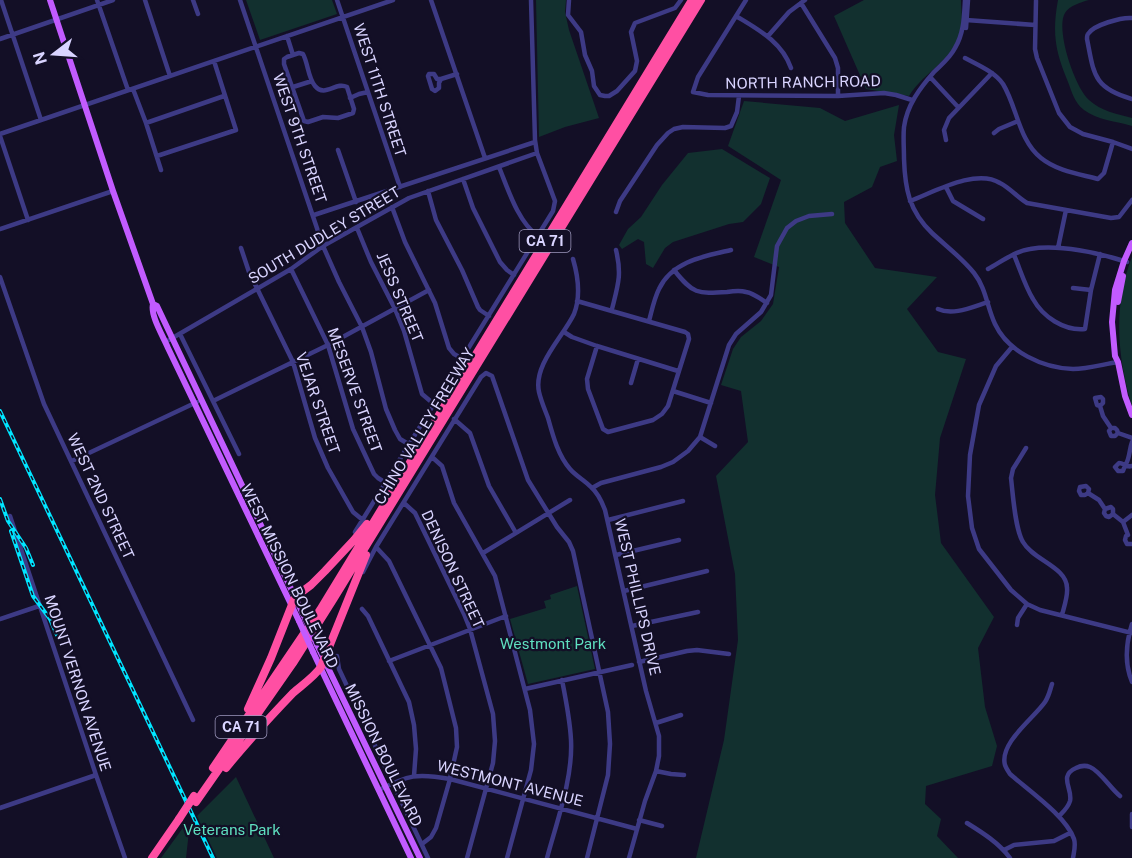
<svg xmlns="http://www.w3.org/2000/svg" width="1132" height="858" font-family="'Public Sans',sans-serif">
<rect width="100%" height="100%" fill="#130f26"/>
<path fill="#12302f" d="M246,0H332L337,14L260,40Z
M536,0H566L565,12L569,30L599,118L565,127L539,137Z
M864,0H961C961,9 963,20 961,29C955,60 924,71 909,96L866,89L834,16Z
M1058,0H1089C1081,2 1069,6 1065,13C1055,29 1075,88 1089,100C1101,111 1117,114 1132,118V126C1116,121 1097,120 1084,110C1074,102 1072,92 1068,82C1055,51 1052,33 1058,0Z
M744,101L820,108L845,121L899,105L894,135L897,161L880,167L872,187L844,202L845,223L875,268L937,277L907,309L938,352L966,359L940,438L935,495L941,543L994,617L978,648L985,707L997,746L992,766L926,786L925,804L941,819L937,836L958,858H696L724,740L738,640L735,574L716,476L748,442L741,391L721,385L733,349L741,337L761,321L773,304L779,267L754,257L781,180L728,146Z
M722,149L770,178L761,204L743,222L729,224L673,242L665,248L653,268L646,264L644,242L638,239L622,249L619,245L628,229L641,217L662,185L688,153Z
M1132,257V406C1117,357 1113,305 1132,257Z
M577,586L595,669L528,684L510,619L546,608L544,601L551,599L550,595Z
M236,777L274,858H217L197,816Z
M185,825L189,831L186,858H161Z"/>
<g fill="none" stroke-linecap="round" stroke-linejoin="round">
<path stroke="#3d3a85" stroke-width="4.5" d="M1,0L41,120
M97,0L128,90
M145,0L170,76
M193,0L198,14
M240,0L323,246L339,282L362,327L371,352L386,409L395,430L400,439L410,445
M337,0L400,187
M431,0L485,158
M569,0L568,15L581,32L585,55L592,71L594,86L600,95L605,96H609L617,91L635,71L637,61L631,32L635,23L675,8L681,0
M746,0L698,77L693,92L708,95L838,96L884,93L896,95L912,100
M965,0C964,17 964,33 955,48C950,58 942,64 934,72C920,88 907,105 904,127C903,137 904,148 904,159C905,189 909,211 932,233C946,246 962,258 974,273C986,288 987,307 995,324C1008,352 1043,368 1073,369C1088,369 1104,364 1118,362
M1036,1L1035,49L1037,58L1059,113L1070,127L1083,134L1113,142L1132,149
M801,3L835,58L838,68V96
M736,16C759,30 782,42 791,68
M1132,18C1122,17 1093,25 1088,34C1087,35 1087,37 1087,39C1094,74 1093,88 1132,99
M966,20L1035,25
M966,28L968,0
M287,36L293,55
M768,36L789,12L805,0
M0,39L113,0
M299,53L303,54C308,63 308,78 315,86C325,98 336,81 347,87L354,109L353,113L338,118L323,117L308,122L304,121L284,64V59L287,57Z
M965,58C978,65 995,72 1003,84C1017,107 1019,141 1041,158C1057,171 1079,174 1098,179L1104,173L1113,142
M931,78L958,107
M441,79L439,83V88L435,91L432,89L428,76L429,74H434L437,79H441L457,74
M293,87L312,81
M133,89L146,123L161,170
M350,98L359,94L368,92
M146,123L224,96
M994,133L999,129L1018,121
M0,134L393,0
M0,136L28,220
M946,140L944,130L949,118L992,73
M338,150L356,202
M157,156L236,130L214,61
M499,167C508,189 518,222 538,236
M463,179L473,208L500,262L507,270L514,275
M946,187L953,201L983,219
M428,191L436,220L462,270L478,307L480,310L489,316
M910,201C934,192 976,168 1000,183C1010,188 1017,197 1027,203L1111,218L1119,217L1132,200
M392,207L405,242L435,303L449,348L454,354L463,359
M616,212L620,201L657,145L668,133L674,129L683,127L725,128L731,126L737,112L739,96
M314,215L535,142
M357,228L371,262L395,309L404,331L422,394L435,405
M0,229L113,191
M241,248L249,272L293,362L315,438L328,468L353,512L364,521
M1058,248L1066,210
M1014,255C1020,269 1025,286 1033,299C1043,317 1064,331 1085,329L1091,290L1100,254
M573,259C578,276 581,296 574,314C563,337 533,365 539,392C541,401 545,410 548,418C553,436 558,455 570,469C576,476 584,480 591,487C598,493 602,502 605,510L646,691L659,736V756L656,771L645,801L629,858
M291,269L328,345L353,429L374,474L378,478L386,483
M988,269C1001,262 1015,251 1030,249C1059,244 1100,253 1127,262
M674,270C693,294 697,294 727,292C733,291 740,290 746,292C753,293 761,299 767,303
M0,277L44,404L193,720
M1073,288L1091,290
M577,301L685,332L688,334L689,339L668,406L662,414L653,420L608,432L603,429L588,389L587,379L597,346
M612,309C618,285 622,275 616,250
M938,309C953,316 972,307 988,302
M649,321C652,310 654,299 659,289C672,261 705,256 731,250
M564,332L572,337L597,346L678,371
M180,334L239,454
M169,340L291,269L323,246L409,198L537,153
M1012,347L996,366L979,405L970,455L968,496L972,528L979,549L1011,590L1027,604L1040,610L1132,633
M631,383L638,359
M673,391L711,403
M213,401L328,345L429,290
M1100,406L1103,403V399L1101,397L1095,398L1097,405L1100,406L1103,416L1111,428H1115L1117,430L1118,433L1132,438
M454,419L470,433L489,486L516,533
M1111,428L1109,431L1111,436H1115L1118,433
M700,437L715,446
M1132,442C1130,447 1130,453 1128,459C1127,463 1124,467 1123,471H1118L1115,467L1119,463C1124,463 1126,468 1132,466
M1026,448L1013,469L1011,478C1013,495 1015,529 1023,542C1033,560 1067,567 1067,588C1068,596 1064,607 1062,615
M432,457L442,466L454,503L495,576L530,710L534,744L531,770L507,858
M72,461L197,402
M592,488L601,483L661,467L673,462L688,451L700,437L729,345L736,334L761,312L771,295L777,246L787,228L796,221L809,216L832,214
M1088,493L1089,489L1086,486L1080,487L1079,491L1081,495H1085L1088,493L1099,500L1105,509L1104,513L1106,516L1109,517L1113,514
M404,503L415,513L464,614L470,629L493,714L495,741L493,763L467,858
M1105,509L1111,507L1113,509V514L1123,522L1128,535L1126,536L1125,540L1127,544H1132
M10,516L96,775L125,858
M608,520L683,501
M1123,522L1132,515
M355,532L553,211L555,201L537,153L535,140L531,0
M376,547L389,561L441,668L456,728L457,747L450,779L436,828L431,837L422,844
M483,553L570,500
M616,555L679,540
M363,572L376,547L481,377L486,373L492,376L528,480L557,527L569,542L573,551L608,712L610,744L608,775L587,858
M624,591L707,571
M362,609L368,616L409,702L414,725L416,749L414,776
M0,619L39,606
M1132,624C1126,643 1124,663 1132,682
M1017,625L1018,618L1027,604
M632,626L698,612
M337,656L339,669L428,858
M389,661L506,616
M639,662L687,651L697,650L729,654
M1052,684C1050,690 1049,696 1045,702C1034,718 999,743 1005,765C1006,768 1008,771 1010,774C1028,790 1066,816 1074,839C1076,845 1074,852 1073,858
M525,689L632,665
M656,723L681,715
M656,771L671,774L684,775
M379,790C408,775 417,773 450,779L637,829
M0,808L96,775
M1132,814V827
M1059,816C1063,812 1068,808 1070,801C1073,789 1058,776 1076,768C1080,766 1085,765 1090,767C1100,771 1111,789 1120,796
M639,820L662,826
M967,823C983,833 999,843 1010,858
M1004,850L1014,845L1054,841L1070,833
M547,858C557,821 573,778 571,740C570,720 566,700 562,680"/>
<path stroke="#c25bff" stroke-width="6" d="M50,0L113,191L153,304L157,306L303,614
M1132,243L1124,261L1115,290L1112,322L1115,356L1118,362L1125,396L1132,415
M1118,302L1123,276
M153,304C150,315 163,336 168,348L299,621
M317,645L420,858
M313,652L411,858"/>
<path stroke="#ff4fa3" stroke-width="8" d="M248,709L271,658L295,597L311,585L325,571L354,540L367,524
M213,768L320,610L692,0
M226,768C247,742 270,717 293,693C302,685 314,677 321,667L366,555
M196,802L293,663L334,598L701,0
M152,858L179,819"/>
<defs>
<path id="rail" d="M0,411L213,858
M0,499L8,521L26,548L33,565
M11,531L33,596L50,619L57,635"/>
</defs>
<use href="#rail" stroke="#00e5ff" stroke-width="4"/>
<use href="#rail" stroke="#130f26" stroke-width="1.5" stroke-dasharray="4.5" stroke-linecap="butt"/>
<path stroke="#c25bff" stroke-width="6" d="M303,614L317,645
M299,621L313,652"/>
<path stroke="#ff4fa3" stroke-width="8" d="M179,819L194,796"/>
</g>
<g text-anchor="middle" dominant-baseline="central" stroke-width="4.5" stroke-linejoin="round" paint-order="stroke">
<g fill="#130f26" stroke="#9e99be" stroke-width="1.5">
<rect x="519.5" y="230" width="51" height="22" rx="4.5"/>
<rect x="215.5" y="716" width="51" height="22" rx="4.5"/>
</g>
<g font-size="14" font-weight="bold" fill="#d9d4ff">
<text x="545" y="241">CA 71</text>
<text x="241" y="727">CA 71</text>
</g>
<g font-size="15" fill="#d9d4ff" stroke="#130f26">
<text transform="translate(803 82) rotate(-1)">NORTH RANCH ROAD</text>
<text transform="translate(380 90) rotate(72)">WEST 11TH STREET</text>
<text transform="translate(300 138) rotate(71)">WEST 9TH STREET</text>
<text transform="translate(324 235) rotate(-31)">SOUTH DUDLEY STREET</text>
<text transform="translate(400 297) rotate(67)">JESS STREET</text>
<text transform="translate(355 390) rotate(70)">MESERVE STREET</text>
<text transform="translate(318 403) rotate(71)">VEJAR STREET</text>
<text transform="translate(424 426) rotate(-59)">CHINO VALLEY FREEWAY</text>
<text transform="translate(101 496) rotate(65)">WEST 2ND STREET</text>
<text transform="translate(453 569) rotate(65)">DENISON STREET</text>
<text transform="translate(290 576) rotate(64)">WEST MISSION BOULEVARD</text>
<text transform="translate(638 597) rotate(77)">WEST PHILLIPS DRIVE</text>
<text transform="translate(78 683) rotate(72)">MOUNT VERNON AVENUE</text>
<text transform="translate(384 755) rotate(64)">MISSION BOULEVARD</text>
<text transform="translate(510 783) rotate(14)">WESTMONT AVENUE</text>
</g>
<g font-size="15" fill="#5fe0c0" stroke="#130f26">
<text x="553" y="643">Westmont Park</text>
<text x="232" y="829">Veterans Park</text>
</g>
</g>
<g transform="translate(54 54) rotate(253)" stroke="#130f26" stroke-width="4.5" paint-order="stroke">
<path d="M0-4.5L10 22L0 15L-10 22Z" fill="#d9d4ff"/>
<text y="-9" font-size="16" font-weight="bold" text-anchor="middle" fill="#d9d4ff">N</text>
</g>
</svg>
